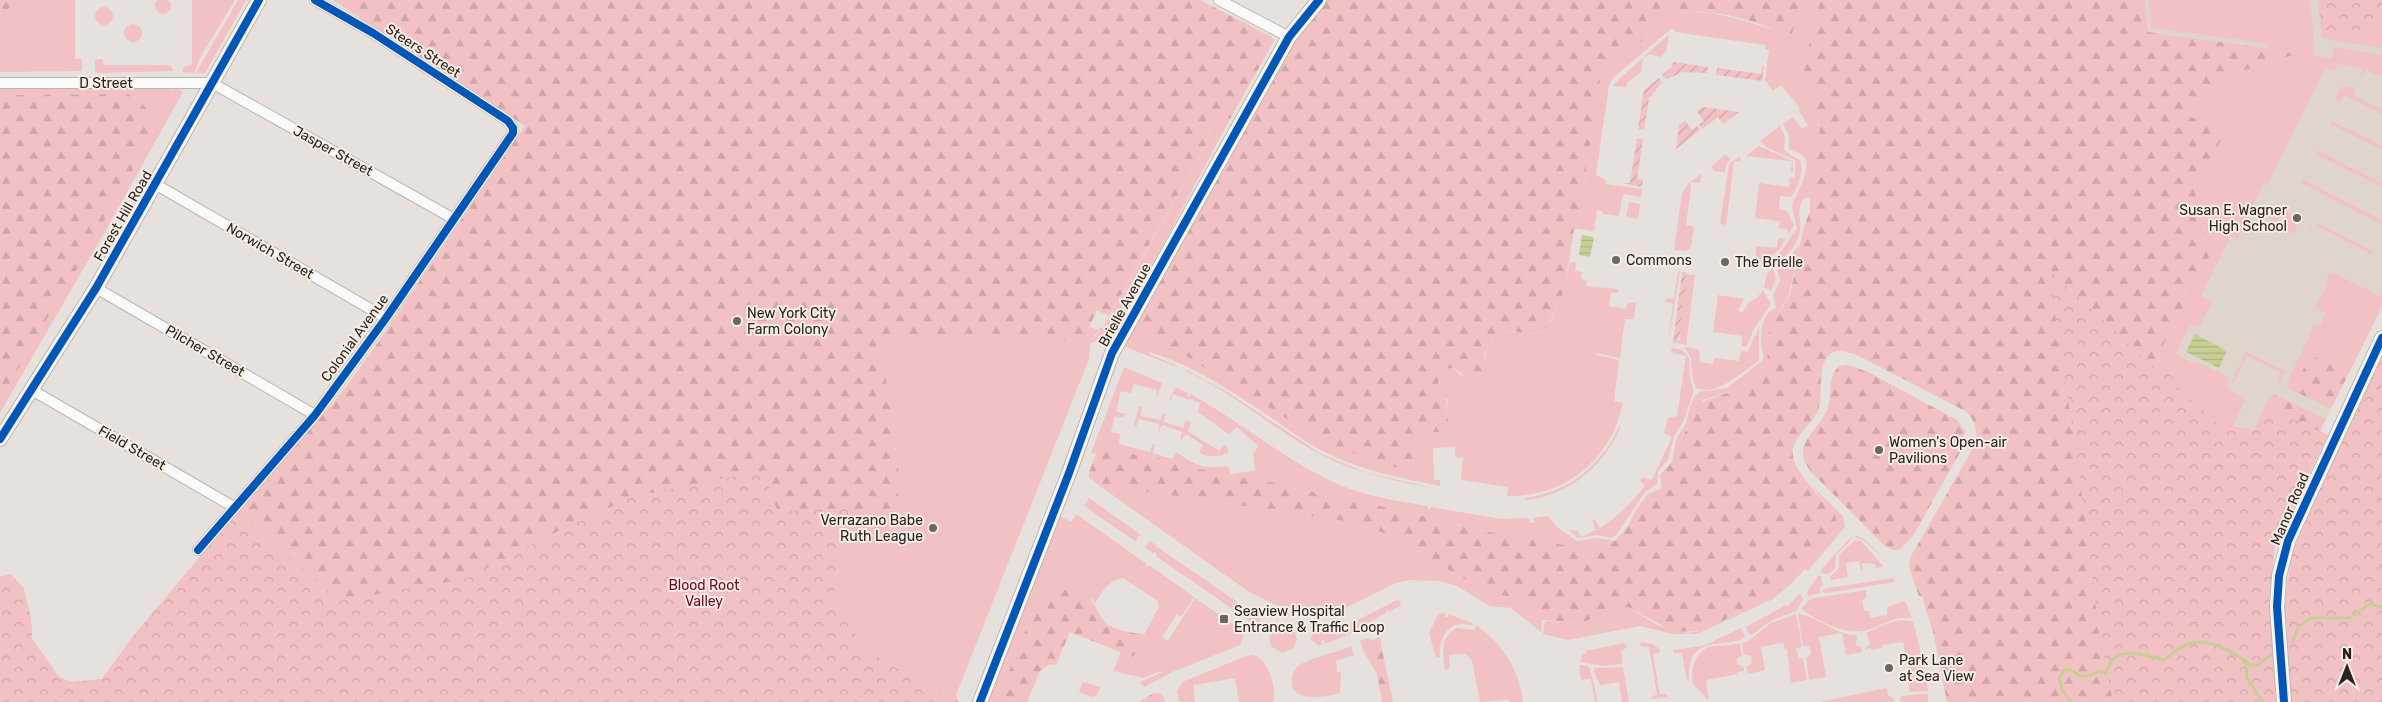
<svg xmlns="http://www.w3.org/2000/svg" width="2382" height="702" font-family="Rubik,sans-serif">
<defs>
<pattern id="forest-firs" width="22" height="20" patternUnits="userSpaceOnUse" patternTransform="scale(1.25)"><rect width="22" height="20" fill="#f2c1c4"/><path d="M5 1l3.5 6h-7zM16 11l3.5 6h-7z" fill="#d0a6a8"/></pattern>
<pattern id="park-crowns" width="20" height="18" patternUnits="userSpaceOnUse" patternTransform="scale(1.25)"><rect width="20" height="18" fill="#f2c1c4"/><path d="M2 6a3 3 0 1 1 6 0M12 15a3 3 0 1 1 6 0" fill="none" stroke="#d0a6a8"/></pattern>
<pattern id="garden-furrows" width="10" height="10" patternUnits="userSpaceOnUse" patternTransform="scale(1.25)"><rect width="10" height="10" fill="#f2c1c4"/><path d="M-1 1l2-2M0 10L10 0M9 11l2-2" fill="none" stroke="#d0a6a8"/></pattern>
<pattern id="water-rules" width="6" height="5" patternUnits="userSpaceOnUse" patternTransform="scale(1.25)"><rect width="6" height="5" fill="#c9ce94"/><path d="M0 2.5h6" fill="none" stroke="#adb17f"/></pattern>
</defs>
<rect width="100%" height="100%" fill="#e6e1dc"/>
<path fill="#dfd5ca" d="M2145,0H2382V307L2320,431L2254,430L2218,424L2152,366L2297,53L2148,32Z"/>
<path fill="#f2c1c4" d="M155 6a8 8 0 1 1 16 0a8 8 0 1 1-16 0Z
M12,0H75V59H82V71L0,72V35Z
M192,0H235L202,54L194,73L183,72V69L185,66L192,65Z
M238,0H246L205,73H196Z
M1802,0H1820L1803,69L1810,86L1820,128L1814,181L1816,215L1814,217L1810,215V199L1809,197L1803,199C1795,216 1802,215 1800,229C1799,244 1787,256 1775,263L1776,256C1785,249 1789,238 1797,229L1792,206C1795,194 1814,169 1803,156C1799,152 1793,152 1789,149V135L1783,124L1793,117L1802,129L1808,125L1799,111V107L1781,85L1773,91L1765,80L1769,50L1765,49V45L1675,32L1672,28L1613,78L1609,85L1596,175L1606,180L1605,184L1642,189L1641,197L1623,194L1619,216L1603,214V211H1597L1594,231L1572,228L1574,219L1580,215L1584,206L1586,170L1602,68C1614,60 1637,48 1646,38C1652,31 1653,25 1660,20C1690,0 1749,22 1780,32L1797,17Z
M2149,0H2310L2314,43L2312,55L2332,58L2334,47L2382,55V77L2366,70L2361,77L2362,68L2337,64L2335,71L2325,68L2267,186L2263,184L2237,239L2231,236L2201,296L2212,302L2199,328L2190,325L2176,354L2194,364L2196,361L2230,378L2227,384L2230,391L2246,398L2232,427L2218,424L2178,388L2179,380L2152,366L2209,257C2207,250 2203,239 2204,232C2205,218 2203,214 2190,207L2221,140L2220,129L2186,116L2193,104L2232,72L2255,68L2297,53L2269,48L2264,43L2151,28Z
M2317,0L2322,37L2374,31L2373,24L2382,23V48L2322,38Z
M95 16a9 9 0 1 1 18 0a9 9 0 1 1-18 0Z
M124 33a9 9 0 1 1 18 0a9 9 0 1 1-18 0Z
M1669,34L1666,52L1660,57L1650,54L1643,58L1641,72L1627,83V87L1614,86V84Z
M102,59L104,65H166L171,66L173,71L98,73L95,71V60Z
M2345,86L2355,87L2354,96L2382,110V114L2344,95L2341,101H2337L2336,98L2341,87Z
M0,87L172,88V91L176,88L183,92L111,221L0,413V396C15,379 22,359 34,340C76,273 113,203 152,134C155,114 145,103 128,94L0,95Z
M1223,115L1230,119L1159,252L1111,333L1090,344L1089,359L956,695L935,692L866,650L834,602L837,545L850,509L898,510L899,473L880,336L1090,341L1098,333L1100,327L1103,328Z
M2331,121L2382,146V150L2330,124Z
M1780,126L1785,137L1784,149L1790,155L1800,160C1804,172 1798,188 1791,197L1780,196L1779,209L1787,211L1794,225L1788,235L1787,229L1779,228L1780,221L1755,218L1759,183L1789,187L1790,177L1795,178V160L1766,147L1760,141Z
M1759,146L1793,161V172L1791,171L1792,161L1746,156Z
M2317,150L2382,183V187L2315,154Z
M1726,154L1730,160L1726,164L1725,172L1714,171L1711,167Z
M1739,157H1741L1740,162L1734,161L1726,225L1720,224L1729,164Z
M1701,174L1700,183L1691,182V186L1686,225L1694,227L1691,246L1687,251L1674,250L1682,193L1689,183Z
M2302,179L2382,220V224L2301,183Z
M1629,202L1640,204L1638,219L1626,217Z
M2278,206L2285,207L2276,225L2270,222L2269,215L2272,209Z
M2287,211L2297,228L2295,234L2280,227Z
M2319,224L2373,251L2371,254L2314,225L2309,232V228Z
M1778,238L1785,239L1780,249L1768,259L1756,260V246L1777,248Z
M1800,244L1789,295L1776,316L1770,333L1767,364L1759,376L1741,388L1703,400L1674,451L1677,437L1686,424L1689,409L1695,396L1700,392L1727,388L1763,360C1765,354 1761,350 1761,344C1761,330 1762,313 1776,308L1773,295L1780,280L1777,267L1790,257Z
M1570,262L1576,263L1575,271L1582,272L1581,279L1587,280L1586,286L1619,289L1618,293H1611L1609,306L1626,309L1628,303L1636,302L1634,319H1625L1620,358L1596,353L1597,355L1619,360L1614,401L1623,403C1611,459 1566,497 1507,496L1508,487L1461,480L1463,458L1455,457V447L1433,448L1434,480H1440V486C1401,478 1363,471 1327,453C1306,443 1288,429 1269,416C1231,391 1193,365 1149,352V354L1177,366V367L1123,346L1132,330H1138L1142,337L1183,353L1412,471L1418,433L1453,431L1446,414L1448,400L1438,383L1439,376L1446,369L1453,368L1462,376L1484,362C1485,346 1496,333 1513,332C1522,331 1531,336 1540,332C1555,326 1567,277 1570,262Z
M1773,268L1776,279L1771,291L1764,287L1767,274Z
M1678,271H1680L1668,345L1673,304L1665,301L1667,298L1674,299Z
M2329,271L2382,297V307L2349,373L2334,363L2306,364L2292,390L2287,387V383L2315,324L2320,326L2326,313L2314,307L2326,287Z
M1686,274L1695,275L1686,345L1677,343L1680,339L1682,302L1687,296Z
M1763,290L1771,304L1754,329L1747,346H1742V336L1713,332L1718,295L1744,299L1738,310L1742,313L1749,302L1757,298Z
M1759,327V361C1742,371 1718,397 1696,388L1692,375L1691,358L1684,347L1699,349L1700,362L1713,364L1714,358L1739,361L1741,351L1748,352Z
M1672,348L1681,349L1689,358L1690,378L1694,391L1683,422L1674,436L1668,460L1658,471L1657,484L1645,492L1616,535L1610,538L1597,535L1578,538L1569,530L1578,531L1581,537L1596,530L1592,520H1595L1600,528C1618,517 1632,502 1645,486L1640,481L1642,477L1652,480L1672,437L1664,433L1668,418L1677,416L1686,356L1671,352Z
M2246,352L2285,371L2279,384L2277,383L2281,373L2247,356L2234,382L2231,383Z
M1124,367L1162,383L1156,399L1157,390L1134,384L1131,393L1121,391L1116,411L1125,414L1123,418L1115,416L1111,432L1120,434L1119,444L1150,452L1153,444H1155L1153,453L1172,459L1176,452C1197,466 1202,469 1227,466L1231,474L1255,471L1253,454L1258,446L1237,427L1229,434L1198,412L1200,403L1173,394L1170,402L1169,399L1176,387L1188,393L1187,396L1189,397L1191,394C1242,423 1287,462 1342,486C1369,497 1399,501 1428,506L1427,508L1430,509L1431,507L1501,519L1529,518L1530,523H1534L1533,518L1548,516L1558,528L1577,541L1597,538L1615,541L1594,546L1576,547L1478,530L1392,508L1327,497L1302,488L1188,467L1155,457L1104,450L1096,454L1091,453Z
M1186,370L1227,392L1321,454L1367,473L1429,487C1387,480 1346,470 1309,448C1267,424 1230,391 1185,371Z
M1139,407H1142L1141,416L1160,420L1163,413H1165L1164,422L1183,428L1186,420L1191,422L1188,431L1219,451L1225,444L1229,452C1222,457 1206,458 1199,452L1203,445L1186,434L1180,441L1182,432L1162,425L1158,433L1159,424L1139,419L1136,427L1134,424Z
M1620,424C1621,430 1615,438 1611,445C1593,475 1560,497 1525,500V498C1569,492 1603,465 1620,424Z
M1093,481L1108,486L1345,521L1393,536L1487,593L1521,598L1538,619L1542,620L1541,632L1511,608L1489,606L1457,586L1439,581L1411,580L1396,583L1331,615L1276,605L1249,592Z
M1812,486L1843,516L1845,527L1808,571L1805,569L1792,583L1773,599L1697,634H1673L1640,626L1568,640L1543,634L1545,621L1580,623L1628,607L1657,625L1687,633L1700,631L1771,598L1789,583L1835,530V515Z
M1089,498L1141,535L1137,537L1136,542L1083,505L1086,504Z
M1076,514L1147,564L1145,567L1149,565L1194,597L1181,617L1177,614L1162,637L1168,641L1195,598L1236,626L1243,636L1240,645L1170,673L1144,687L1140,682L1161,673V671L1143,678L1113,671L1121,652L1132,657L1159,607L1158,601L1123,578C1109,580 1101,592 1095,604L1092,599L1046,592L1038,599L997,702H988L1059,516L1071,522Z
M1857,536L1863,538L1887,562L1863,540L1854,537L1836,555C1835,565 1838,571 1827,574L1821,573V570L1849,539Z
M1855,540L1861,541L1884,567L1875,568V564L1862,563L1863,571H1861L1859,561L1846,563L1848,577L1831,580L1830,577L1839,568V555Z
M1150,541L1157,546L1156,548H1159L1259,617L1261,623L1254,624L1156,556V552L1153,553L1145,548Z
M1818,576H1821L1823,586L1820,587V593L1808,596L1807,592Z
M1893,578L1895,582L1826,593L1823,592V589Z
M1866,590V598L1862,600L1864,611H1868L1871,618L1887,615V607L1905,601L1912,618C1891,616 1885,625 1867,630C1847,636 1817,621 1801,609L1810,599Z
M1800,593L1803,600L1796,611L1772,620L1752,635L1749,634L1746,627L1786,605L1787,607Z
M1397,600L1401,602L1400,606L1389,612L1387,610L1386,613L1343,637L1325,644L1324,640L1321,641L1322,645H1318L1310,639L1314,631L1320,630L1322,632L1323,630L1331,631L1344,627Z
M1439,613L1446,614L1445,617H1448L1449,614L1474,624C1469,626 1468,624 1462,624C1445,625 1438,642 1440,657L1436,658L1429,633Z
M1796,614L1802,646L1796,649L1799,659L1803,658L1807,680L1791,683L1787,649H1785L1783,643L1761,647L1765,670L1748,674L1746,667L1752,663L1751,656L1744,655L1742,643L1747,642L1771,623Z
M1798,614C1819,616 1834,635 1857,635L1856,645L1861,647L1862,652L1846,655L1842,633L1819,637L1826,677L1809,680L1806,658L1811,654L1810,647L1803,646Z
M1900,620L1913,621L1925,669L1909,672L1903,642L1883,645V648L1871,650V648L1865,649L1870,643L1866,633L1886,624Z
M1286,625L1294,630L1297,639L1294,648L1282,653L1271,646L1269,637L1277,626Z
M1477,626C1503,643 1520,672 1523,702H1509L1508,700L1480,702L1472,661L1466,654L1449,655L1450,668L1445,670C1443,654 1439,635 1458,628L1474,630Z
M1741,628L1745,636L1743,639C1716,648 1687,636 1689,681H1687L1682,653H1674L1673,650L1703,646Z
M1380,637L1382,650L1372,648L1364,652L1360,641L1367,638L1373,640Z
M1641,642L1652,644L1660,649V652L1653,654L1660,694H1667V697L1649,699L1657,694L1649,647L1640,646Z
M1624,643L1628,647L1621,651L1623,663L1621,664L1604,666L1580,662L1583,653L1586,654V651Z
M1740,643L1742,655L1736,659L1738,665L1744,667V671L1737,672V674L1706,680L1709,701L1693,684C1690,669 1696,649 1713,646C1722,645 1731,646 1740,643Z
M1351,646L1354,655L1336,661L1337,672H1341L1340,693C1323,698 1290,702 1292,681C1292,674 1294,669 1300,665C1311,657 1337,653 1351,646Z
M1253,655C1268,658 1277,688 1273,702H1239L1235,678L1193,685L1195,702L1179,701L1177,691L1182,682L1244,657Z
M1579,665L1587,666L1590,669L1598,702H1595L1591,679L1581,680Z
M1623,667L1629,702H1622L1619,682L1600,685L1593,670L1595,668Z
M1926,674L1928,691L1909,692L1910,676Z
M1083,682L1100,687L1097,695L1092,697L1079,692Z
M1887,688L1888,695L1895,699L1893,702H1819Z
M1919,694H1928V702H1901L1899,698L1903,696Z"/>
<path fill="url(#forest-firs)" d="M0,0H12L0,35Z
M333,0H1200L1272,37L1274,41L1230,119L1223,115L1109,316L1097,310L1089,327L1099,330L1090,341L880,336L899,473L898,510L850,509L837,545L834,602L866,650L935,692L956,695L959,702H793L797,510L790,511L510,643L0,702V577L10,574L23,587L26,598L31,618L32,639L59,677L71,682L102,679L134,635L199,558L338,397L370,354L525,126Z
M1328,0H1802L1790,40C1766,20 1692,2 1663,18C1654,23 1653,31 1646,38C1635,50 1615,59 1602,68L1586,170L1584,206L1580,215L1574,219L1572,227L1574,229L1564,292L1547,327L1540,332L1527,334L1514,331L1502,334L1491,342L1484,354V362L1488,370L1484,379L1474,381L1453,368L1446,369L1439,376L1438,383L1447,392L1446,414L1453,431L1418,433L1412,472L1380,463L1326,443L1183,354L1142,337L1138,330H1132L1295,42Z
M1820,0H2145L2148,32L2298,53L2255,68L2232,72L2193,104L2186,115L2220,129L2221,140L2190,207C2213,219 2201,219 2204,236C2205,243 2208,250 2209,257L2152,366L2179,380L2178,388L2218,424L2254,430L2269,398L2275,395L2326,419L2320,431L2328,435L2275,543L2269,599L2277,702H1947L1933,631L1925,607L1923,598L1919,596L1909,567L1911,556L1972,450C1978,434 1978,425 1967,412L1857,355C1848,352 1835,347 1828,356C1816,371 1825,397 1817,413C1809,427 1791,438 1793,456C1794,471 1824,501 1835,515L1837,523L1835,530L1789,583L1771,598L1700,631L1674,632L1628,607L1580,623L1542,620L1538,619L1521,598L1487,593L1393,536L1345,521L1108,486L1098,484L1089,478V472L1096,454L1104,450L1110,451L1155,457L1188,467L1302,488L1327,497L1392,508L1478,530L1576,547L1594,546L1615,541L1628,526L1636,510L1648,494L1662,488L1660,475L1672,462L1674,451L1691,422L1693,405L1741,388L1759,376L1767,364L1769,333L1776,316L1790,295L1803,231L1809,213L1813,217L1816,215L1814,181L1820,128L1810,86L1803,69Z
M128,94C145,103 155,114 152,134C114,204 76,273 34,340C22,359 16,379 0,396V95Z
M2315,358L2334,363L2349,373L2331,409L2292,390L2306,364Z
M1848,365L1868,372L1957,420L1965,431L1962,449L1913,536L1899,550H1893L1885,546L1812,473C1807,466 1802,460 1803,451C1805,436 1821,424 1827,410C1833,395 1827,377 1839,366Z
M1058,589L1084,592C1092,600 1095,606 1100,615C1108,631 1128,632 1143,634L1145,637L1133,657L1070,632L1056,665L1050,664L1040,671L1027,702H997L1038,599L1046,592Z
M1372,648L1382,650L1393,702H1382L1377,674L1364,652Z
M1154,693L1162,694L1166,702H1138Z"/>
<path fill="url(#park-crowns)" d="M2318,0H2382V23L2373,24L2374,31L2322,37Z
M2048,268L2152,366L2179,380L2178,388L2218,424L2254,430L2265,407L2328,435L2275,543L2269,599L2277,702H2113L2099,632L2079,471Z
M2382,357V702H2291L2284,601L2293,550L2359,402Z
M765,470L777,511L850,509L837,545L834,602L866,650L935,692L956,695L959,702H0V577L10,574L23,587L26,598L31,618L32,639L59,677L71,682L102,679L134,635L239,512L339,601L465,579L554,533L632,497Z"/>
<path fill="url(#garden-furrows)" d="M1673,62L1708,67L1707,73L1683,72L1666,79L1662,75L1672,67Z
M1762,65L1764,66L1762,81L1716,75L1717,68L1761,74Z
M1659,78L1662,82L1649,99L1644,130L1638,129L1644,90Z
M1702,107L1739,112L1723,124L1718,117L1702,129L1699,125L1704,121L1697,111Z
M1685,121L1692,130L1697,126L1700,130L1676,149L1679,125Z
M1637,139H1643L1637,179L1643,180L1642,187L1621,183H1630Z
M1682,272H1686L1687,296L1682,302L1681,330L1677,343H1673Z"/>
<path fill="url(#water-rules)" d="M1582,235L1594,237L1590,257L1579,255Z
M2195,334L2227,351L2219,368L2186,352Z"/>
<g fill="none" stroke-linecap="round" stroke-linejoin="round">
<path stroke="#c9ce94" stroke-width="3" d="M2292,642L2299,626L2311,618H2349L2370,604L2382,607
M2245,661L2247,678L2263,702
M2071,702L2062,689L2059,679L2064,670C2082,668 2071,685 2099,671L2105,673C2110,669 2108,663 2113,659C2125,647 2150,657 2164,660C2171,655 2180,646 2188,644C2210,637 2233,652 2251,665H2257L2272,654"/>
<defs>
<path id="street" d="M1219,0L1289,37
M0,83H212L454,219
M155,184L386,318
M96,288L315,415
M30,389L234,507
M198,550L315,415L386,318L513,133V128L508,121L373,33L315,0"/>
<path id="secondary" d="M0,439L96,288L259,0
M980,702L1069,473L1112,353L1289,37L1319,0
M2284,702L2277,607L2279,576L2288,541L2382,338"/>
</defs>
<use href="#street" stroke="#bab6b2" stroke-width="12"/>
<use href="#secondary" stroke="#bab6b2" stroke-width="16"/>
<use href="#street" stroke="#fbfafa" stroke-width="10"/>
<use href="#secondary" stroke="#fbfafa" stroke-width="14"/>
<defs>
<path id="cycleway" d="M0,439L96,288L259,0
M198,550L315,415L386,318L513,133V128L508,121L373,33L315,0
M980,702L1069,473L1112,353L1289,37L1319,0
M2284,702L2277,607L2279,576L2288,541L2382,338"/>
</defs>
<use href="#cycleway" stroke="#f8ede4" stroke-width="11"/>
<use href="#cycleway" stroke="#0057b8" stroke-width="8"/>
</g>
<g fill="#6a6662" stroke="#f8ede4" stroke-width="2">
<circle cx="2297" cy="218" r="5"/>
<circle cx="1616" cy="260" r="5"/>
<circle cx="1725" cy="262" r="5"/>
<circle cx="737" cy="321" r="5"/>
<circle cx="1879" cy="450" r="5"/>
<circle cx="933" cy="528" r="5"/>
<rect x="1219" y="614" width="10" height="10" rx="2.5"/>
<circle cx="1889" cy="668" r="5"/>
</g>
<g text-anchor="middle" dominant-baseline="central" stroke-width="4" stroke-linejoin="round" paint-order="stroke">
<g font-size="14" fill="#282420" stroke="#f8ede4">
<text transform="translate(423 51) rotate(33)">Steers Street</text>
<text x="106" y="83">D Street</text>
<text transform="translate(333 151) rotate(29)">Jasper Street</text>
<text transform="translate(123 216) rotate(-60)">Forest Hill Road</text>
<text transform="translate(270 251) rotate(30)">Norwich Street</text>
<text transform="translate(1125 305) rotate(-61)">Brielle Avenue</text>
<text transform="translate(355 338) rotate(-54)">Colonial Avenue</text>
<text transform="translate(205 351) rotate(30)">Pilcher Street</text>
<text transform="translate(132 448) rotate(30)">Field Street</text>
<text transform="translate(2290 509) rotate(-67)">Manor Road</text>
</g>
<g font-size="14" fill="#282420" stroke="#f8ede4" text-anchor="start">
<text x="2287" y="210" text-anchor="end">Susan E. Wagner<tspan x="2287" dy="16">High School</tspan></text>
<text x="1626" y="260">Commons</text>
<text x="1735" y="262">The Brielle</text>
<text x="747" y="313">New York City<tspan x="747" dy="16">Farm Colony</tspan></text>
<text x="1889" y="442">Women's Open-air<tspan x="1889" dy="16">Pavilions</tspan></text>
<text x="923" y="520" text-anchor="end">Verrazano Babe<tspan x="923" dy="16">Ruth League</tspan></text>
<text x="1234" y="611">Seaview Hospital<tspan x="1234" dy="16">Entrance &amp; Traffic Loop</tspan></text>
<text x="1899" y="660">Park Lane<tspan x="1899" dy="16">at Sea View</tspan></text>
</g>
<g font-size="14" fill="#710626" stroke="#f8ede4">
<text x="704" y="585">Blood Root<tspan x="704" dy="16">Valley</tspan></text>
</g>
</g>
<g transform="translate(2347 667)" stroke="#f8ede4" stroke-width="4" paint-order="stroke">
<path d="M0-4L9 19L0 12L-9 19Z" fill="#282420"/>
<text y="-8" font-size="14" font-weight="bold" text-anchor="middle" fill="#282420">N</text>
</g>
</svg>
